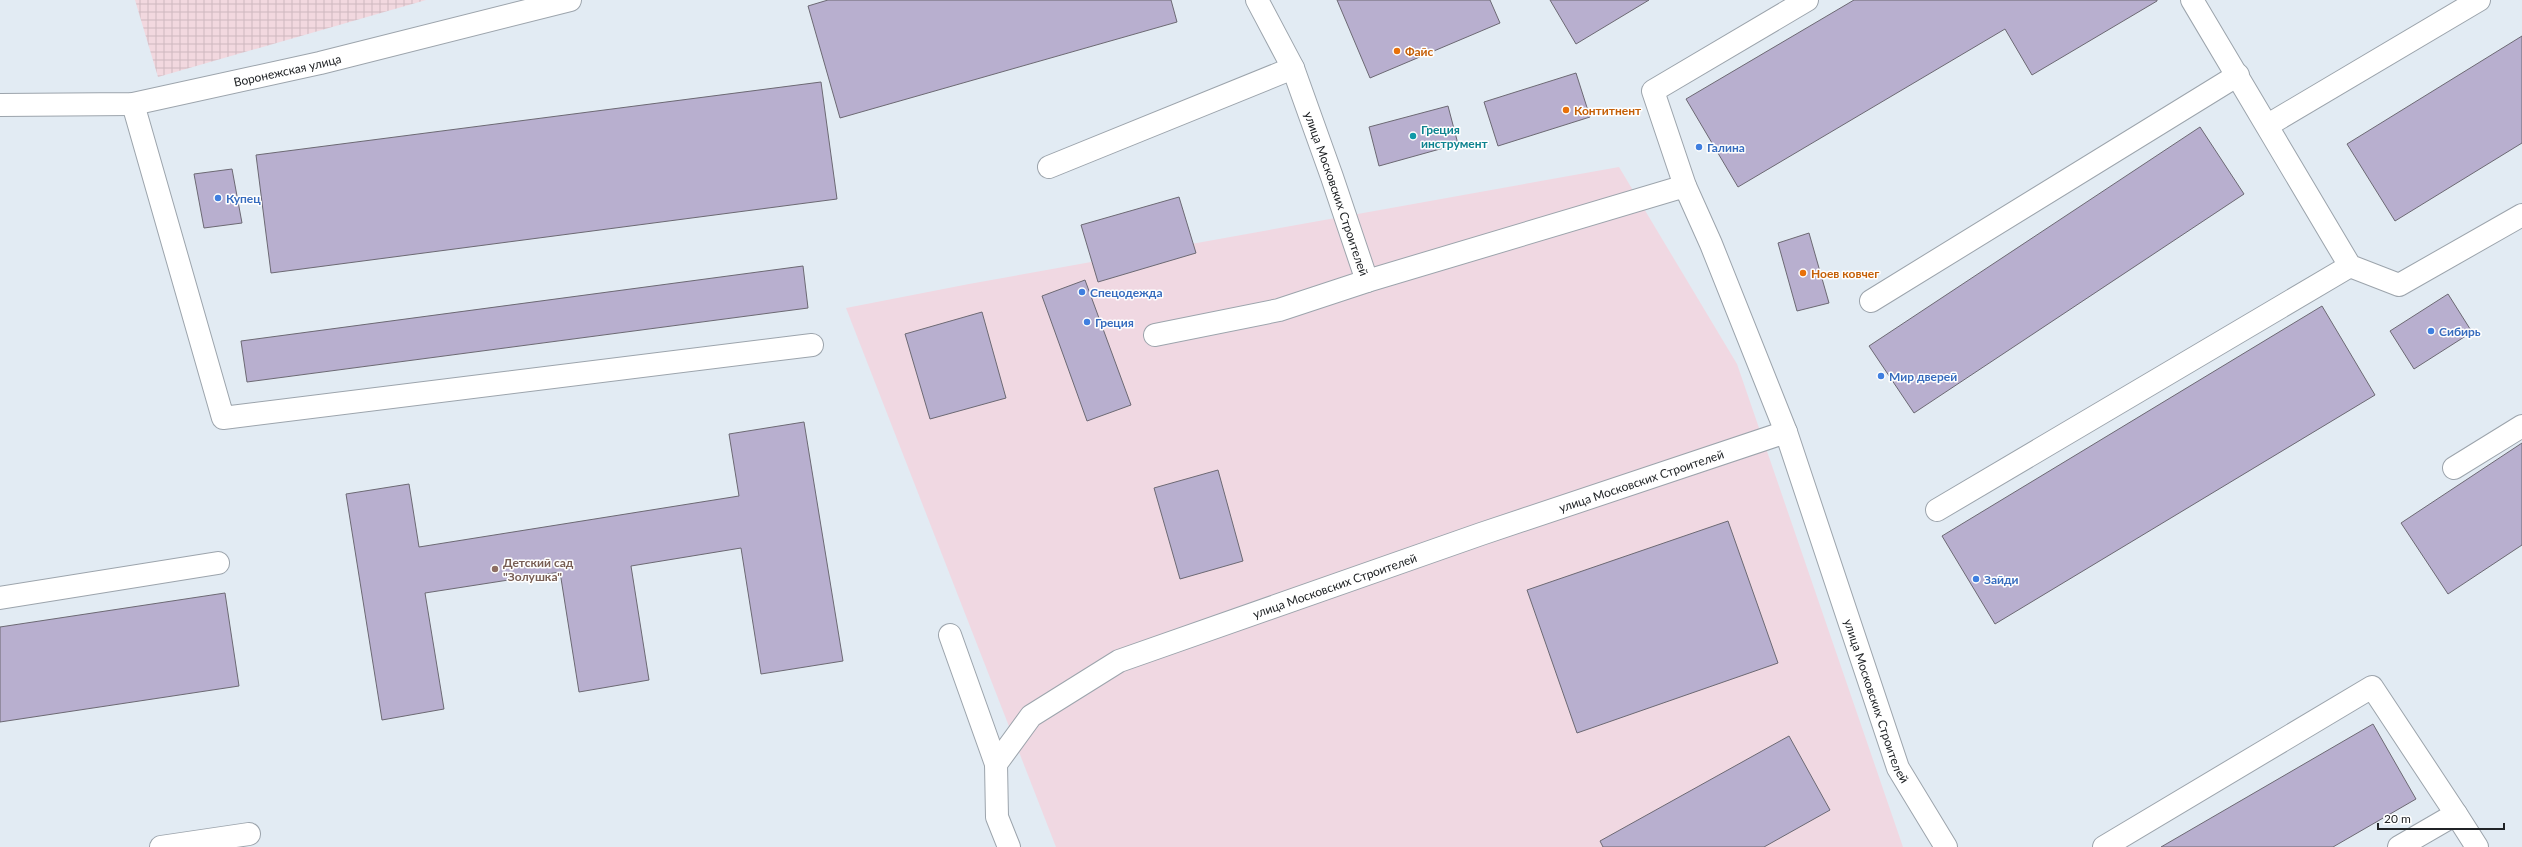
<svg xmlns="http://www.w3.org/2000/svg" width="2522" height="847" font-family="Lato,sans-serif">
<defs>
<pattern id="industrial-grid" width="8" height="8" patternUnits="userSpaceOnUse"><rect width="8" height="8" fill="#f2d8df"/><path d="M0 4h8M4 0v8" fill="none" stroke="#cfb9bf"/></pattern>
</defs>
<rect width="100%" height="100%" fill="#e2ebf3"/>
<path fill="#f0d8e2" d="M1619,167L1737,364L1903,847H1056L846,308L969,284Z"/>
<path fill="url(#industrial-grid)" d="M135,0H426L158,77Z"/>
<path fill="#b8afcf" stroke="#6c6973" d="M828,0H1171L1177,22L840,118L808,6Z
M1337,0H1490L1500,23L1370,78Z
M1550,0H1649L1576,44Z
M1854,0H2157V1L2032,75L2005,29L1738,187L1686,99Z
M2522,36V143L2395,221L2347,144Z
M1576,73L1590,117L1498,146L1484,102Z
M821,82L837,199L271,273L256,155Z
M1448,106L1458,144L1379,166L1369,127Z
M2200,127L2244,194L1914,413L1869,346Z
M232,169L242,223L204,228L194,174Z
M1179,197L1196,253L1098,282L1081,225Z
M1809,233L1829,303L1797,311L1778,243Z
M803,266L808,308L247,382L241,341Z
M1085,280L1131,405L1087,421L1042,296Z
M2448,294L2472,332L2414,369L2390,331Z
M2322,306L2375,395L1995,624L1942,536Z
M982,312L1006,398L930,419L905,334Z
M804,422L843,661L761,674L741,548L631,566L649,680L579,692L560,572L425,593L444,709L382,720L346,494L409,484L419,547L739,496L729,434Z
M2522,443V545L2448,594L2401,523Z
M1218,470L1243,561L1180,579L1154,488Z
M1728,521L1778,663L1577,733L1527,590Z
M225,593L239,686L0,722V627Z
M2373,724L2416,799L2333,847H2161Z
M1789,736L1830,810L1764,847H1603L1600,841Z"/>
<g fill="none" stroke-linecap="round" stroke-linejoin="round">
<defs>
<g id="minor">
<path id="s1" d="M1257,0L1293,68L1332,177L1367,281L1685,186L1711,244L1786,432L1898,768L1946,847"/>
<path d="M2192,0L2350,266L2399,285L2522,215"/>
<path d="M133,104L223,418L812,345"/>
<path id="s2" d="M0,105L133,104L320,63L570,0"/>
<path d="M2268,125L2479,0"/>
<path d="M1049,167L1293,68"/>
<path d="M1685,186L1653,91L1807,0"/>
<path d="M1871,301L2238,75"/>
<path d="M1155,335L1279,310L1367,281"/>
<path d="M2454,468L2522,426"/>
<path d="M1937,510L2350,266"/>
<path d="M0,598L218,563"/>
<path d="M950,635L996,764"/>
<path d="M2456,814L2477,847"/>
<path d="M161,847L249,834"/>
<path id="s3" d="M1009,847L997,817L996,764L1031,716L1119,661L1481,534L1786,432"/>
<path d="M2104,847L2372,687L2456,814L2399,847"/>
</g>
</defs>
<use href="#minor" stroke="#9ca4ac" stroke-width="24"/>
<use href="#minor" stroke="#fff" stroke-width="22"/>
</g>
<g fill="#e8710a" stroke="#fff" stroke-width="1.5">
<circle cx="1397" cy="51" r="4"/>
<circle cx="1566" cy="110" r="4"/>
<circle cx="1803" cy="273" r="4"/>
</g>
<circle fill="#0f9aa8" stroke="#fff" stroke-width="1.5" cx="1413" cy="136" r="4"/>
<g fill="#3f7fe0" stroke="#fff" stroke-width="1.5">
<circle cx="1699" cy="147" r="4"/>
<circle cx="218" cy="198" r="4"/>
<circle cx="1082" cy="292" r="4"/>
<circle cx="1087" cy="322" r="4"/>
<circle cx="2431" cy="331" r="4"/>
<circle cx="1881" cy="376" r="4"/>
<circle cx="1976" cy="579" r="4"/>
</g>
<circle fill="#8d6e63" stroke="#fff" stroke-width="1.5" cx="495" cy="569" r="4"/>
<g text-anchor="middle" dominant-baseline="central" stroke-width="3" stroke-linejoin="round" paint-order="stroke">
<g font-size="12" font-weight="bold" fill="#c56008" stroke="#fff" text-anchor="start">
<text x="1405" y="51">Файс</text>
<text x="1574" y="110">Контитнент</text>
<text x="1811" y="273">Ноев ковчег</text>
</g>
<g font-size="12" fill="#202326" stroke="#fff">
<text stroke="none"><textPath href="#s2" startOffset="291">Воронежская улица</textPath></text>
<text stroke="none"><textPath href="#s1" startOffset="210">улица Московских Строителей</textPath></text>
<text stroke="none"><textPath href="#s3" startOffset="801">улица Московских Строителей</textPath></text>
<text stroke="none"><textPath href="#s3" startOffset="477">улица Московских Строителей</textPath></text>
<text stroke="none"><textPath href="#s1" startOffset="1184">улица Московских Строителей</textPath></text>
</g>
<g font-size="12" font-weight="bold" fill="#0d838f" stroke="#fff" text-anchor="start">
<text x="1421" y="129">Греция<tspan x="1421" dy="14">инструмент</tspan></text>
</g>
<g font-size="12" font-weight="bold" fill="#366cbe" stroke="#fff" text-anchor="start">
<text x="1707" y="147">Галина</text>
<text x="226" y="198">Купец</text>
<text x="1090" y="292">Спецодежда</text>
<text x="1095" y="322">Греция</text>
<text x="2439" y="331">Сибирь</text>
<text x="1889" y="376">Мир дверей</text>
<text x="1984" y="579">Зайди</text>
</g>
<g font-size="12" font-weight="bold" fill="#785e54" stroke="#fff" text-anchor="start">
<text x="503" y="562">Детский сад<tspan x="503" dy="14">"Золушка"</tspan></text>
</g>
</g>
<path d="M2378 823v6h126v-6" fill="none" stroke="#202326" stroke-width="2"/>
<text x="2384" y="823" font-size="12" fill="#202326" stroke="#ffffff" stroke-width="3" paint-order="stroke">20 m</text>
</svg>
